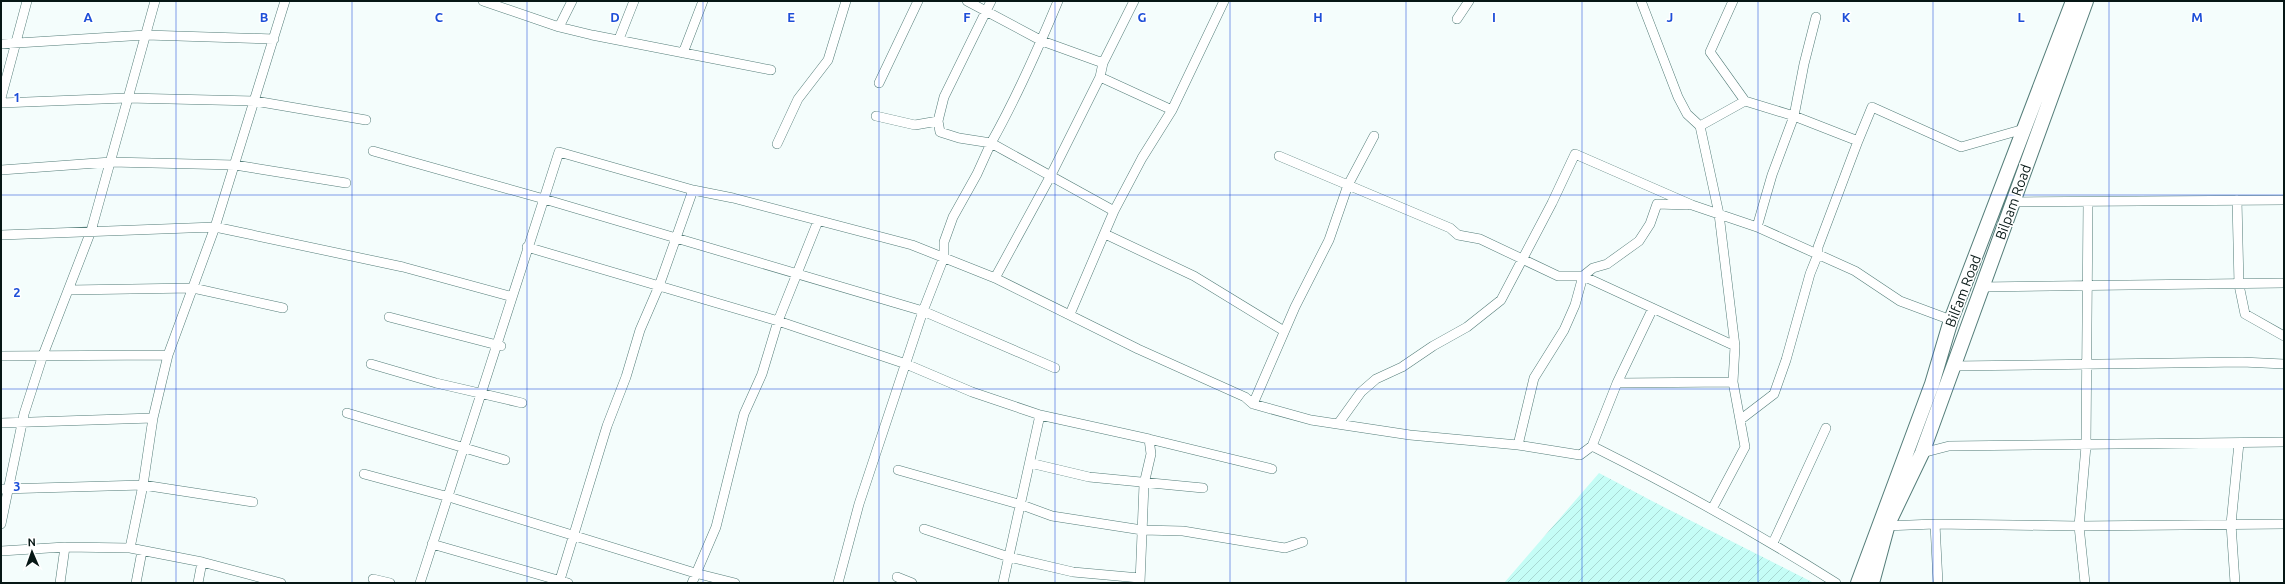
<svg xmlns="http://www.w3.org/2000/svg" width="2285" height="584" font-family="Ubuntu,sans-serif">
<defs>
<pattern id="industrial-furrows" width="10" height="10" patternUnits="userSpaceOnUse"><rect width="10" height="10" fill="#c5fdf6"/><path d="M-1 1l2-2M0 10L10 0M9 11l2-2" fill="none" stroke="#a8d8d2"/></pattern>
</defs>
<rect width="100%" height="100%" fill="#f4fdfc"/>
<path fill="url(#industrial-furrows)" d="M1599,473L1654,502L1814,583H1504Z"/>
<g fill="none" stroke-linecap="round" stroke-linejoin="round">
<defs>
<path id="street" d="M483,1L559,27L572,1
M967,1L1042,41L1103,63
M1058,1C1038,49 1017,97 991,143L1114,211
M1641,1L1678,97L1687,114L1700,126L1719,214L1735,346L1733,382L1745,447L1712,509
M1457,19L1469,1
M559,27L592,35L771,70
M619,39L634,1
M1,44L146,35L274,39
M683,53L703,1
M1100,77L1172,110
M879,83L918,1
M1,98L27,1
M1745,101L1794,116L1858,141L1872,107L1961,147L2024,129
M1,103L127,98L255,101L366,120
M876,116L915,125L938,121
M1700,126L1745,101L1710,52L1733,1
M777,144L798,99L828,60L846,1
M373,151L544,199L923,311L1055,368
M1279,156L1450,228L1458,235L1480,239L1558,276H1583L1593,268L1607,264L1639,241L1650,224L1657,204L1687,205
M1,170L111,162L235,165L346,183
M2237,200L2239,285L2245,314L2284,336
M2012,202L2284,200
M1757,227L1772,175L1794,116L1804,64L1816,17
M1105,234L1194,276L1284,331
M1,235L215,227L403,267L509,296
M527,247L778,321L906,364L972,392L1040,415L1149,439L1272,469
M995,278L1050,177L1100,77L1103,63L1134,1
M1981,287L2284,283
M69,290L193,288L283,308
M1070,314L1114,211L1142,158L1172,110L1224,1
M389,317L501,346
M1,356L168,355
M371,364L436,383L522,403
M1953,366L2242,362L2284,364
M1617,383L1733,382
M1253,404L1295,307L1329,240L1348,185L1374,136
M347,413L505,460
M1740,420L1774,394L1786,360L1810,274L1818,254V247L1858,141
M1,423L153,418
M1338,424L1361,392L1376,379L1402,367L1433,346L1467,327L1501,300L1552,203L1575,154L1692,205L1757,227L1855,271L1900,301L1951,320
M1518,445L1534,378L1564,330L1575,305L1583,276L1735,346
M1592,446C1676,488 1757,533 1836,583
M1922,453L1949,446L2284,442
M1030,463L1089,477L1203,488
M898,470L1022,505L1052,516L1142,530L1183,531L1285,548L1303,542
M364,474L449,497L695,573L735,583
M2,489L143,485L253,502
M1,524L24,414L43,355L91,231L155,1
M1935,524L1938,583
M1885,526L1935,524L2079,526L2284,524
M924,529L1009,557L1073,572L1140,578
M1773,543L1826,428
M432,544L568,583
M130,548L143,485L153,418L168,355L215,227L285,1
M1,551L65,547L130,548L202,562L281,583
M897,577L912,583
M373,579L390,583
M60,583L65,547
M136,583L142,551
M198,583L202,562
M420,583L559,152L693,190L733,198L912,245L995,278L1138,349L1245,397L1253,404L1311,420L1410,435L1518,445L1580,455L1592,446L1617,383L1652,310
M559,583L607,426L626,377L640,330L659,286L693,190
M692,583L716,527L744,414L762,374L778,321L818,221
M838,583L859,504L923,311L944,257V242L953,217L977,174L991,143L959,138L940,132L938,121L944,97L991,1
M1003,583L1040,415
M1140,583L1144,484L1151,454L1149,439
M2085,583L2079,526L2086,446L2088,202
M2235,583L2231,524L2239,443"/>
<path id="primary" d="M1858,583L1932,384L1951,320L2073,1
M1872,583L1888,524L1922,453L2086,1"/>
</defs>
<use href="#street" stroke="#547d79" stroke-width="10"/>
<use href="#primary" stroke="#547d79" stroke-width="16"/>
<use href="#street" stroke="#fff" stroke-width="9"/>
<use href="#primary" stroke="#fff" stroke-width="14"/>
</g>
<path fill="none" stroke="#1d4ed8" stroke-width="1" stroke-opacity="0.55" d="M176,1V583M352,1V583M527,1V583M703,1V583M879,1V583M1055,1V583M1230,1V583M1406,1V583M1582,1V583M1758,1V583M1933,1V583M2109,1V583M1,195H2284M1,389H2284"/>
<g text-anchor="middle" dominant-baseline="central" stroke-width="3" stroke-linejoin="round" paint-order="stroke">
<g font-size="14" fill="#061715" stroke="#fff">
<text transform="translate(2013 202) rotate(-70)">Bilpam Road</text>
<text transform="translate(1963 291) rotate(-69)">Bilfam Road</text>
</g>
</g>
<g font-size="13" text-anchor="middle" font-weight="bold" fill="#1d4ed8" stroke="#fff" stroke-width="3" stroke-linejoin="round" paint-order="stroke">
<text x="88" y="22">A</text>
<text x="264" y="22">B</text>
<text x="439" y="22">C</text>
<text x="615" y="22">D</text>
<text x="791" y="22">E</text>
<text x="967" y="22">F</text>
<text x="1142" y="22">G</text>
<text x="1318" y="22">H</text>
<text x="1494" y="22">I</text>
<text x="1670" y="22">J</text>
<text x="1846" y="22">K</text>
<text x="2021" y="22">L</text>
<text x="2197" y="22">M</text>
<text x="17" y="102">1</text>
<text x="17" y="297">2</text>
<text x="17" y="491">3</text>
</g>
<rect width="2285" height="584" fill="none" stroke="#061715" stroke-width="4"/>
<g transform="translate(32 552) rotate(358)" stroke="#ffffff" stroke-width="3" paint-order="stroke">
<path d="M0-3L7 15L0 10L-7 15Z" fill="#061715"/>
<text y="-6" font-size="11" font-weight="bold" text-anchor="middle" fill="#061715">N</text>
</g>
</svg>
